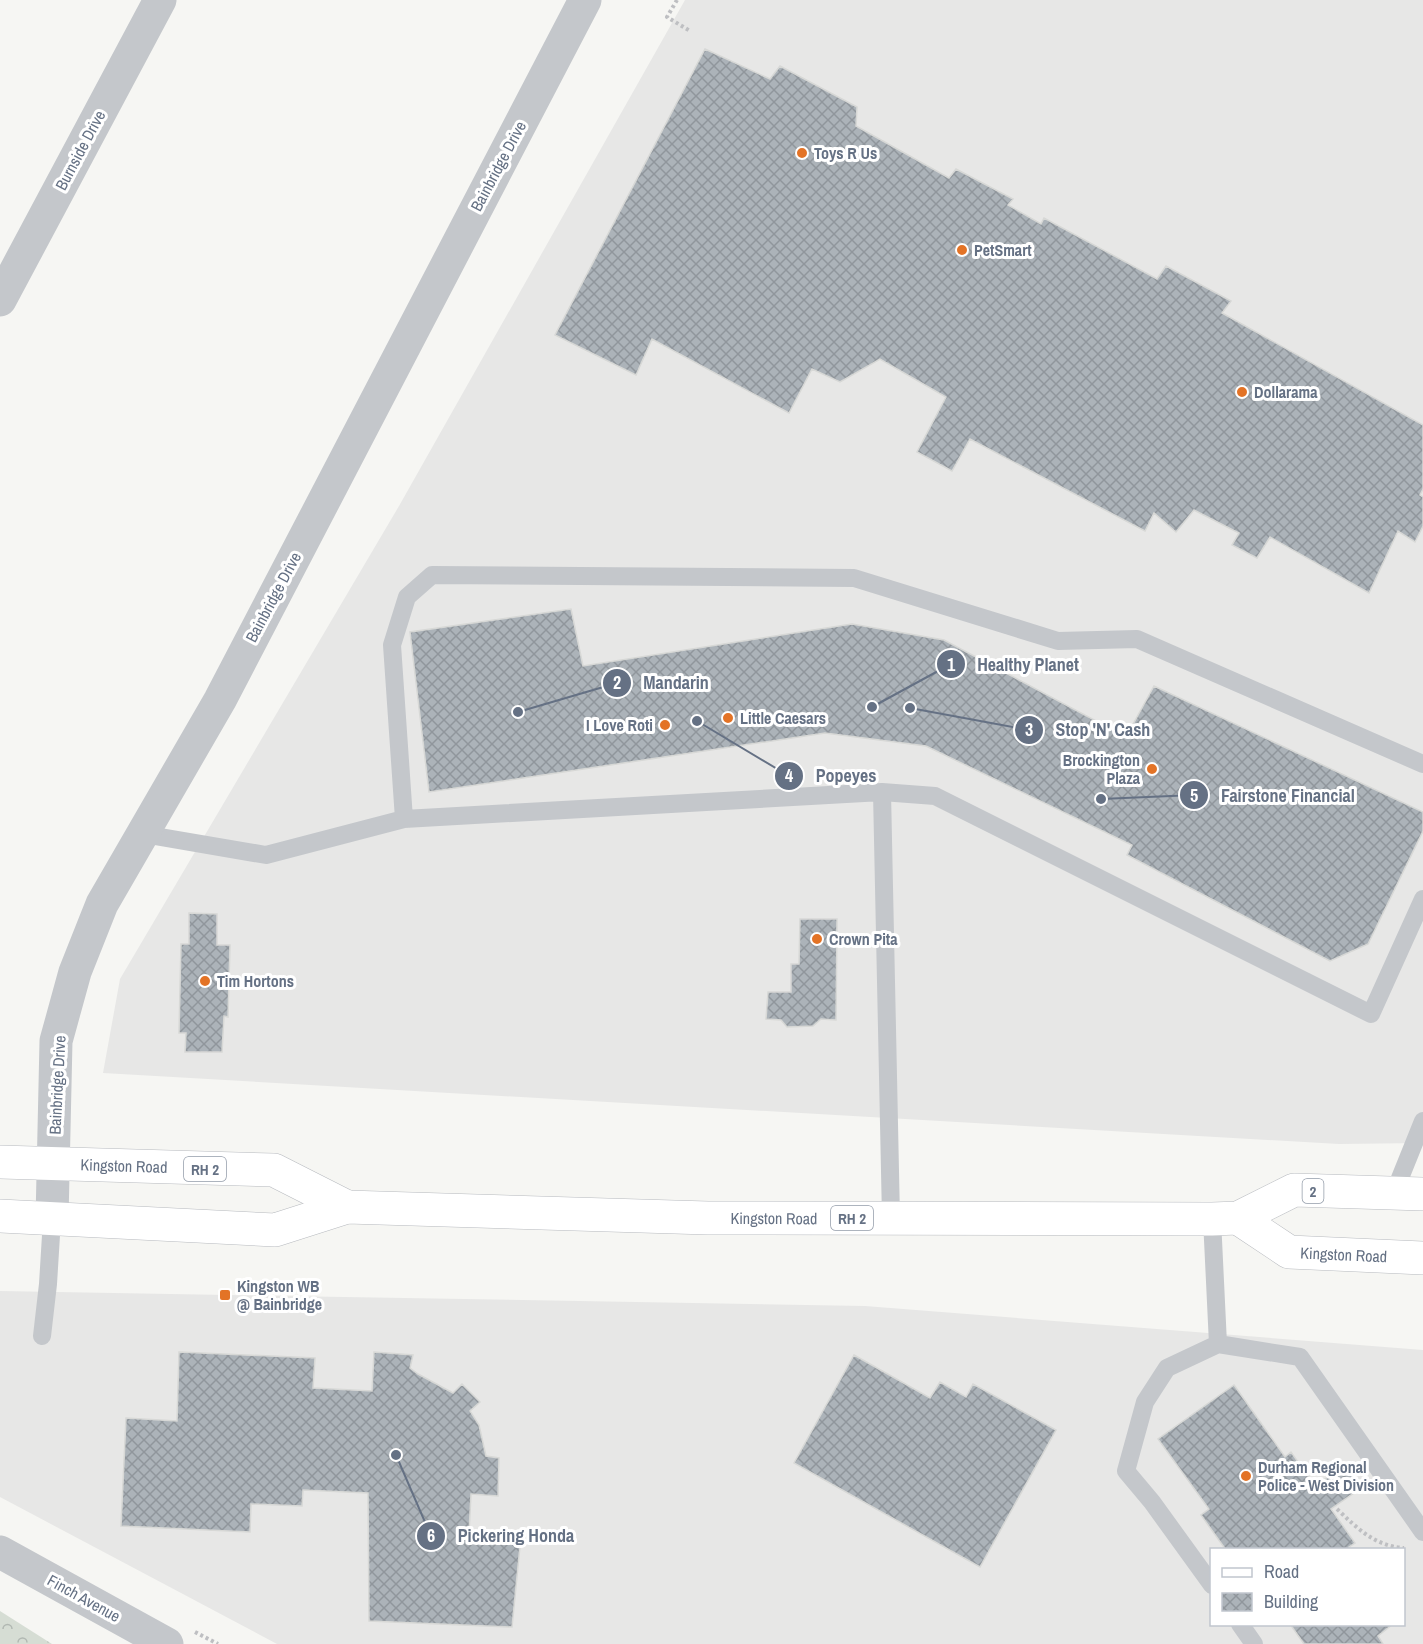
<svg xmlns="http://www.w3.org/2000/svg" width="1423" height="1644" font-family="'Archivo Narrow',sans-serif">
<defs>
<pattern id="forest-crowns" width="20" height="18" patternUnits="userSpaceOnUse" patternTransform="scale(1.5)"><rect width="20" height="18" fill="#d6ddd4"/><path d="M2 6a3 3 0 1 1 6 0M12 15a3 3 0 1 1 6 0" fill="none" stroke="#b1b8b2"/></pattern>
<pattern id="building-cross-hatch" width="8" height="8" patternUnits="userSpaceOnUse" patternTransform="scale(1.5)"><rect width="8" height="8" fill="#acb3b9"/><path d="M0 0l8 8M0 8l8-8" fill="none" stroke="#90969c"/></pattern>
</defs>
<rect width="100%" height="100%" fill="#f6f6f3"/>
<path fill="#e7e7e6" fill-rule="evenodd" d="M685,0H1423V1143L1339,1144L103,1073L120,979L399,506Z
M0,1291L865,1306L1423,1350V1644H277L0,1497ZM1212,1550H1404V1624H1212Z"/>
<path fill="url(#forest-crowns)" d="M0,1611L52,1644H0Z"/>
<path fill="url(#building-cross-hatch)" stroke="#d7d8d6" stroke-width="1.5" d="M705,49L770,79L780,66L857,107L856,126L949,178L956,169L1013,199L1008,205L1041,224L1044,218L1157,279L1166,266L1231,301L1222,313L1423,425V489L1420,495L1423,497V526L1415,542L1398,531L1369,593L1270,537L1257,558L1232,545L1239,533L1194,510L1176,532L1154,513L1145,531L970,439L952,471L917,452L946,397L880,359L840,382L812,369L789,413L652,339L636,375L555,335Z
M571,609L583,666L852,624L944,640L1126,737L1154,686L1423,812V831L1368,944L1330,961L1127,855L1132,845L926,746L825,733L429,792L410,632Z
M189,913L217,914V945H230L228,1017L224,1016L222,1052H185L186,1033H179L181,944H189Z
M800,919H837L836,1020L821,1019L813,1026L787,1027L781,1020L766,1019L768,992H791V964H799Z
M179,1352L315,1358L313,1388L372,1391L374,1352L413,1355L410,1368L418,1374L453,1393L462,1384L480,1402L470,1411L479,1425L486,1456L499,1458L498,1496L471,1494L469,1533L521,1536L512,1627L369,1621L368,1493L303,1490L302,1506L251,1504L250,1532L121,1526L126,1418L177,1421Z
M854,1355L930,1398L940,1382L966,1397L973,1384L1056,1430L980,1567L794,1463Z
M1234,1385L1285,1457L1291,1452L1315,1486L1345,1465L1361,1488L1331,1509L1355,1543L1349,1547L1351,1550H1226L1201,1515L1209,1509L1158,1439Z
M1290,1624H1393L1378,1636L1383,1644H1304Z"/>
<g fill="none" stroke-linecap="round" stroke-linejoin="round">
<defs>
<g id="primary">
<path id="s1" d="M0,1162L274,1170L347,1207"/>
<path id="s2" d="M0,1216L275,1230L347,1207L708,1218L1212,1219L1238,1218L1294,1190L1423,1194"/>
<path id="s3" d="M1238,1218L1289,1252L1423,1258"/>
</g>
</defs>
<use href="#primary" stroke="#b7babf" stroke-width="34"/>
<path stroke="#bebfc2" stroke-width="4" stroke-dasharray="3 3" stroke-linecap="butt" d="M677,0L667,17L690,31
M1337,1509C1358,1529 1375,1546 1404,1548
M195,1632L218,1644"/>
<path stroke="#c4c7cb" stroke-width="18" d="M882,792L891,1218
M404,819L392,645L407,597L432,575L854,578L1058,641L1137,639L1423,764
M143,834L266,855L404,819L882,792L935,796L1371,1014L1423,899
M1394,1193L1423,1121
M1212,1219L1218,1344
M42,1336L48,1284L52,1219
M1212,1585L1152,1502L1126,1471L1145,1402L1167,1368L1218,1344L1300,1357L1423,1532
M1240,1624L1254,1644"/>
<path stroke="#c4c7cb" stroke-width="33" d="M0,300L160,0
M52,1219L56,1041L75,972L102,904L220,700L585,0
M0,1552L167,1644"/>
<use href="#primary" stroke="#fff" stroke-width="33"/>
</g>
<g fill="#e37326" stroke="#fff" stroke-width="2">
<circle cx="802" cy="153" r="6"/>
<circle cx="962" cy="250" r="6"/>
<circle cx="1242" cy="392" r="6"/>
<circle cx="728" cy="718" r="6"/>
<circle cx="665" cy="725" r="6"/>
<circle cx="1152" cy="769" r="6"/>
<circle cx="817" cy="939" r="6"/>
<circle cx="205" cy="981" r="6"/>
<rect x="219" y="1289" width="12" height="12" rx="3"/>
<circle cx="1246" cy="1476" r="6"/>
</g>
<g text-anchor="middle" dominant-baseline="central" stroke-width="6" stroke-linejoin="round" paint-order="stroke">
<g fill="#fff" stroke="#939ca9" stroke-width="1.5">
<rect x="184" y="1157" width="42" height="24" rx="4.5"/>
<rect x="1302.5" y="1179" width="21" height="24" rx="4.5"/>
<rect x="831" y="1206" width="42" height="24" rx="4.5"/>
</g>
<g font-size="15" font-weight="bold" fill="#657184">
<text x="205" y="1169">RH 2</text>
<text x="1313" y="1191">2</text>
<text x="852" y="1218">RH 2</text>
</g>
<g font-size="16" fill="#657184" stroke="#fff">
<text transform="translate(80 150) rotate(-62)">Burnside Drive</text>
<text transform="translate(498 166) rotate(-62)">Bainbridge Drive</text>
<text transform="translate(273 597) rotate(-62)">Bainbridge Drive</text>
<text transform="translate(57 1085) rotate(-87)">Bainbridge Drive</text>
<text stroke="none"><textPath href="#s1" startOffset="124">Kingston Road</textPath></text>
<text stroke="none"><textPath href="#s2" startOffset="778">Kingston Road</textPath></text>
<text stroke="none"><textPath href="#s3" startOffset="116">Kingston Road</textPath></text>
<text transform="translate(84 1598) rotate(29)">Finch Avenue</text>
</g>
<g font-size="16" font-weight="bold" fill="#657184" stroke="#fff" text-anchor="start">
<text x="814" y="153">Toys R Us</text>
<text x="974" y="250">PetSmart</text>
<text x="1254" y="392">Dollarama</text>
<text x="740" y="718">Little Caesars</text>
<text x="653" y="725" text-anchor="end">I Love Roti</text>
<text x="1140" y="760" text-anchor="end">Brockington<tspan x="1140" dy="18">Plaza</tspan></text>
<text x="829" y="939">Crown Pita</text>
<text x="217" y="981">Tim Hortons</text>
<text x="237" y="1286">Kingston WB<tspan x="237" dy="18">@ Bainbridge</tspan></text>
<text x="1258" y="1467">Durham Regional<tspan x="1258" dy="18">Police - West Division</tspan></text>
</g>
</g>
<path fill="none" stroke="#657184" stroke-width="2" d="M872 707L951 664M518 712L617 683M910 708L1029 730M697 721L789 776M1101 799L1194 795M396 1455L431 1536"/>
<g fill="#657184" stroke="#fff" stroke-width="2">
<circle cx="872" cy="707" r="6"/>
<circle cx="518" cy="712" r="6"/>
<circle cx="910" cy="708" r="6"/>
<circle cx="697" cy="721" r="6"/>
<circle cx="1101" cy="799" r="6"/>
<circle cx="396" cy="1455" r="6"/>
<circle cx="951" cy="664" r="15"/>
<circle cx="617" cy="683" r="15"/>
<circle cx="1029" cy="730" r="15"/>
<circle cx="789" cy="776" r="15"/>
<circle cx="1194" cy="795" r="15"/>
<circle cx="431" cy="1536" r="15"/>
</g>
<g font-size="18" text-anchor="middle" font-weight="bold" fill="#fff">
<text x="951" y="671">1</text>
<text x="617" y="689">2</text>
<text x="1029" y="736">3</text>
<text x="789" y="782">4</text>
<text x="1194" y="802">5</text>
<text x="431" y="1542">6</text>
</g>
<g font-size="18" text-anchor="middle" font-weight="bold" fill="#657184" stroke="#fff" stroke-width="6" stroke-linejoin="round" paint-order="stroke">
<text x="1028" y="671">Healthy Planet</text>
<text x="676" y="689">Mandarin</text>
<text x="1103" y="736">Stop 'N' Cash</text>
<text x="846" y="782">Popeyes</text>
<text x="1288" y="802">Fairstone Financial</text>
<text x="516" y="1542">Pickering Honda</text>
</g>
<rect x="1210" y="1548" width="195" height="78" fill="#ffffff" stroke="#c1c6ce" stroke-width="1.5"/>
<rect x="1222" y="1568" width="30" height="9" fill="#ffffff" stroke="#c1c6ce" stroke-width="1.5"/>
<text x="1264" y="1578" font-size="18" fill="#657184">Road</text>
<rect x="1222" y="1593" width="30" height="18" fill="url(#building-cross-hatch)" stroke="#c1c6ce" stroke-width="1.5"/>
<text x="1264" y="1608" font-size="18" fill="#657184">Building</text>
</svg>
